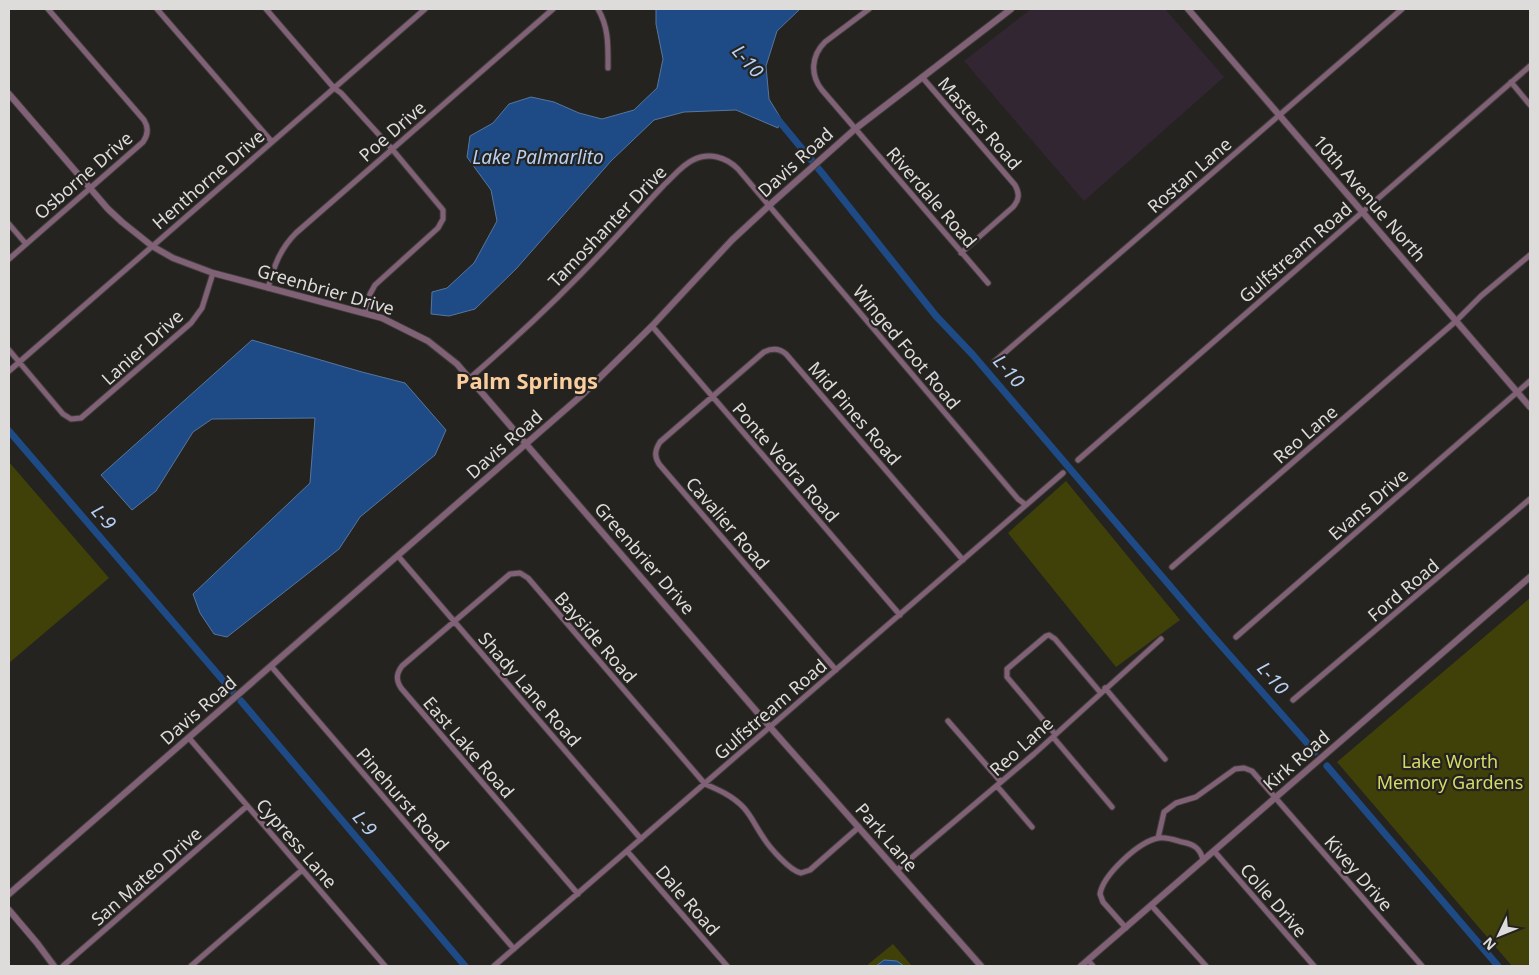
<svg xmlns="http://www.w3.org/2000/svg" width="1539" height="975" font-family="'Noto Sans',sans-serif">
<rect width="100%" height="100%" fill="#242320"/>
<path fill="#322633" d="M1031,9H1165L1224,77L1084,201L964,61Z"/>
<path fill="#404109" d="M9,462L109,578L9,663Z
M1066,481L1180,620L1116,667L1008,533Z
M1530,598V966H1512L1337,762Z
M893,944L912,966H866Z"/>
<path fill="#1e4b85" stroke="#57769e" d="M656,9H800L777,31L766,66L769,99L780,117L778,128L736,110L684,112L654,120L611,161L516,269L475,309L449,316L431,314L432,292L447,288L474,263L497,221L491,190L467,157L470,136L493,123L509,104L531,97L554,102L579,113L602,119L634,110L657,88L663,59L656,24Z
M252,340L362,372L405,383L446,430L435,455L360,517L339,549L227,637L214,634L200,613L193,594L310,483L315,418L212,419L193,432L156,491L132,510L101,475Z
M884,960L897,961L904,966H876Z"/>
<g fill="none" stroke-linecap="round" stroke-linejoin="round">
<path stroke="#1e4b85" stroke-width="7" d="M775,116L822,173L936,316L973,355L1211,634L1315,752
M9,431L233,692
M241,701L465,966
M1327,766L1498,966"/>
<defs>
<path id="minor" d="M157,9L272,142
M266,9L334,88L341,93L392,149L443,210V219L438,228L375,285L370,294L365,312
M598,9C609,28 608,46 608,68
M869,9L825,42C811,56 810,75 822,90L988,283
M922,77L1015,185C1020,194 1019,200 1013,207L961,253
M1511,82L1530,105
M9,224L26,244
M9,259L143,142C148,135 149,128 144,120L48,9
M268,288C274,266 280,249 296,233L553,9
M652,326L900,615
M9,350L63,414L71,419L81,418L191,323L202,308L213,273
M994,362L1402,9
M9,371L425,9
M470,378C516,338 560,297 602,252C623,230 643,207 664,185C673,177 682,165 693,160C709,152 726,157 738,169L1018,499L1026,505
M1078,460L1530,66
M398,556L641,839
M1172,567L1456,321L1481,296L1530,255
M1236,637L1530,381
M271,666L514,949
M836,670L659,464C654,456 655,450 660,442L764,352C772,348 779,348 786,354L963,560
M1105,688L1165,759
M1293,700L1530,499
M948,721L1001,782
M1055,734L1007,677V669L1046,636L1049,635L1055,639L1100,692
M1053,737L1112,807
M189,738L385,966
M997,786L1032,827
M1158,838L1164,812L1176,803L1196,797L1235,769L1244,768L1252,771L1422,966
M627,851L727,966
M1214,851L1314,966
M897,870L1034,754L1161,639
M578,894L401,688C396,680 396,674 402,666L510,574L520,573L528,578L705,784C719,790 733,796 744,808C752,817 756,827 763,837C769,847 790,871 801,873L810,870L859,827
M1151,905L1206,966
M1126,928L1103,902L1100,894C1103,875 1139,841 1159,838C1166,837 1175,840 1182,842C1193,844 1201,848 1203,861
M1088,960L1093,966
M63,966L247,806
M191,966L302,870
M494,966L1063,473"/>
<path id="tertiary" d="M1188,9L1530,407
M9,94L108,209L122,222L152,246L173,258L213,273L382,318L428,341L457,364L770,727L981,966
M9,894L582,395L652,326L732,240L774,201L855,129L1011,9
M9,910L37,943L54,966
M1081,966L1530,577"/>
</defs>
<use href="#minor" stroke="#3e3d3a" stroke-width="7"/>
<use href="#tertiary" stroke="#3e3d3a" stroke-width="8"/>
<use href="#minor" stroke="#816175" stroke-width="5"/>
<use href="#tertiary" stroke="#816175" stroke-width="6"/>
</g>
<g text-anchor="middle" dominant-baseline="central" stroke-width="4.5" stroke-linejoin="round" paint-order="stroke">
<g font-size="18" fill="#dddcda" stroke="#242320">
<text transform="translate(980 123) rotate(49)">Masters Road</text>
<text transform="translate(392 131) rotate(-41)">Poe Drive</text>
<text transform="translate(795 162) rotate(-42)">Davis Road</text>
<text transform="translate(83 175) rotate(-41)">Osborne Drive</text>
<text transform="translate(1189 175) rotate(-41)">Rostan Lane</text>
<text transform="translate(208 179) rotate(-41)">Henthorne Drive</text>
<text transform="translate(932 197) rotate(49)">Riverdale Road</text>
<text transform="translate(1370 198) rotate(49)">10th Avenue North</text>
<text transform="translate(607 226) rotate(-46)">Tamoshanter Drive</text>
<text transform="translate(1295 252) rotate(-41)">Gulfstream Road</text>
<text transform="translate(326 289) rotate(16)">Greenbrier Drive</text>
<text transform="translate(142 347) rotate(-42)">Lanier Drive</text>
<text transform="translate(907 347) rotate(50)">Winged Foot Road</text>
<text transform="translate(855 413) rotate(49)">Mid Pines Road</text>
<text transform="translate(1305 434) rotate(-41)">Reo Lane</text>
<text transform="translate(504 444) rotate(-41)">Davis Road</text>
<text transform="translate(786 462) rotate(49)">Ponte Vedra Road</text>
<text transform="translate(1368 504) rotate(-41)">Evans Drive</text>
<text transform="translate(728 523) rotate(49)">Cavalier Road</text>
<text transform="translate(645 558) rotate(49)">Greenbrier Drive</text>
<text transform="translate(1403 590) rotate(-40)">Ford Road</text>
<text transform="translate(596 637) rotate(49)">Bayside Road</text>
<text transform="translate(530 689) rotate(49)">Shady Lane Road</text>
<text transform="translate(770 709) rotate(-41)">Gulfstream Road</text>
<text transform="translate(198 710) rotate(-41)">Davis Road</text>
<text transform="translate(1021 746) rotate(-42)">Reo Lane</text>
<text transform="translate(469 747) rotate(49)">East Lake Road</text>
<text transform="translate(1296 760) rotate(-41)">Kirk Road</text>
<text transform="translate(403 799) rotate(49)">Pinehurst Road</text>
<text transform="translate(887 837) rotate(49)">Park Lane</text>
<text transform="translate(297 843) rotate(49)">Cypress Lane</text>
<text transform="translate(1359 873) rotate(49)">Kivey Drive</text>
<text transform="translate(146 876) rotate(-41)">San Mateo Drive</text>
<text transform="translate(688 900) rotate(49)">Dale Road</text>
<text transform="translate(1274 900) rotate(49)">Colle Drive</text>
</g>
<g font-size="18" fill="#d6da66" stroke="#242320">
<text x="1450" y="761">Lake Worth<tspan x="1450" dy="21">Memory Gardens</tspan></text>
</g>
<g font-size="19" font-style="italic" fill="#b7d0f3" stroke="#242320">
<text transform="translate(748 61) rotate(49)">L-10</text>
<text x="538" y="157">Lake Palmarlito</text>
<text transform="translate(1009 371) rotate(49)">L-10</text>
<text transform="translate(104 517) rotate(49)">L-9</text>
<text transform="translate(1273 678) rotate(49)">L-10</text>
<text transform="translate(365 823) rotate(50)">L-9</text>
</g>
<g font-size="22" font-weight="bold" fill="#facd9e" stroke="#242320">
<text x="527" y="380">Palm Springs</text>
</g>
</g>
<rect width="1539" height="975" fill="none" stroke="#dddcda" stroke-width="20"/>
<g transform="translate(1499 935) rotate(227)" stroke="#242320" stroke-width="4" paint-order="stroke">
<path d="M0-4L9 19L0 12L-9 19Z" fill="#dddcda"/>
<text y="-8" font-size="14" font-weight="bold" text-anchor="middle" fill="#dddcda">N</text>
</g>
</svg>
